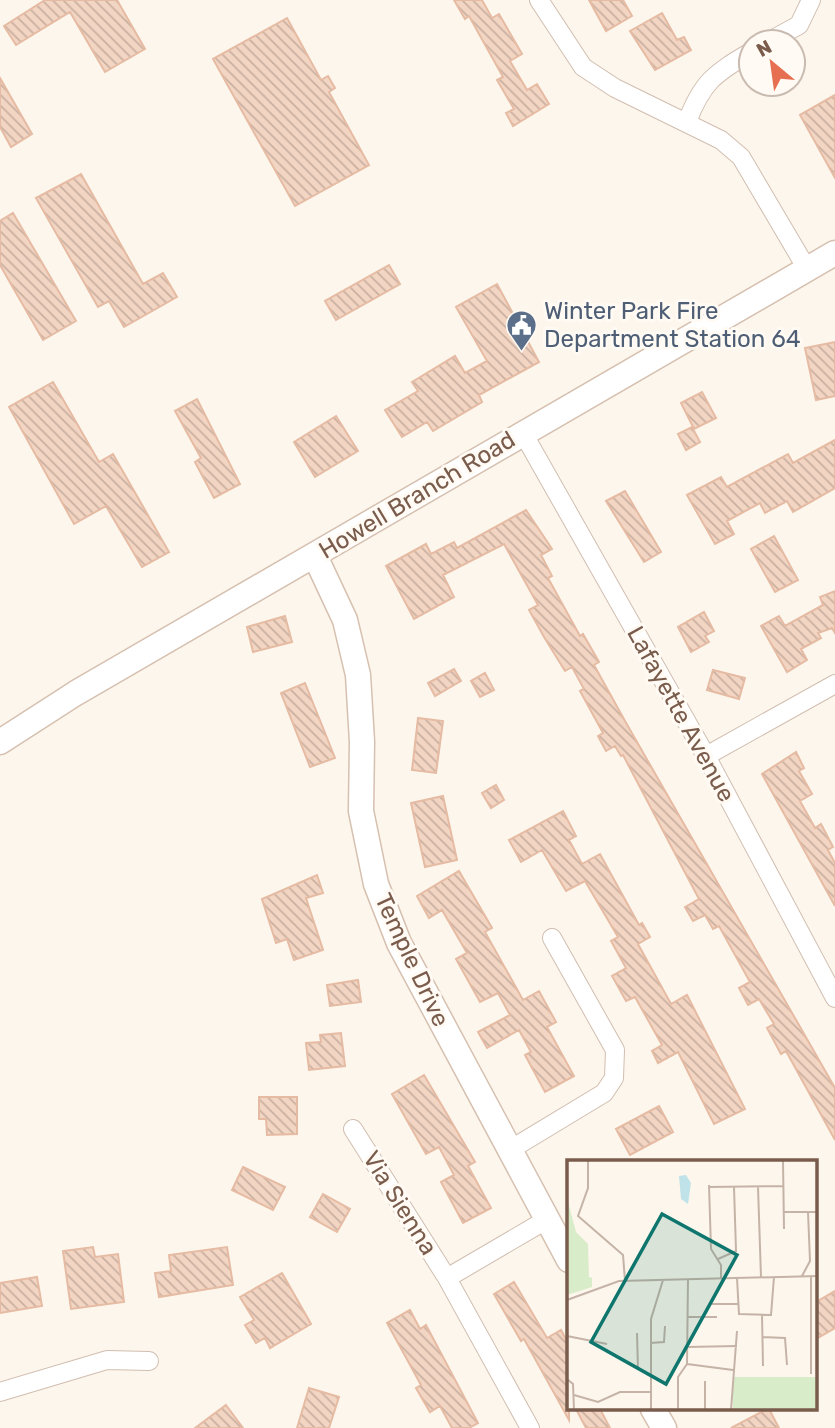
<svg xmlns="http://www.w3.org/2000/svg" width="835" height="1428" font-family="Rubik,sans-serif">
<defs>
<pattern id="building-back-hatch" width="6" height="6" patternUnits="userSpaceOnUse" patternTransform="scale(1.75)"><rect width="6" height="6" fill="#f3d5c3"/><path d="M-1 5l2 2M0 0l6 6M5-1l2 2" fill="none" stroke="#cab0a1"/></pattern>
</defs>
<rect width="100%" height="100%" fill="#fdf6ec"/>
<path fill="url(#building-back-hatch)" stroke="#e6bba3" stroke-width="2" d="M45,0H117L145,49L105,72L70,12L16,45L4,26Z
M454,0H482L492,18L499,14L522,54L510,61L527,90L537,84L549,104L513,126L506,113L514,109L497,80L503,77L469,16L465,19Z
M589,0H623L632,16L606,31Z
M662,13L677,40L684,37L691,50L655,70L630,31Z
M287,18L321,80L328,76L335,88L329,92L369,165L295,206L213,59Z
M0,78L32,134L11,147L0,127Z
M835,95V178L800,115Z
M81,174L143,284L163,273L177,297L124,327L109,301L98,307L36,198Z
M13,213L76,321L43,340L0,265V221Z
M389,265L400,284L336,320L325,301Z
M497,284L539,362L479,395L482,402L433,431L427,422L402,437L385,410L418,391L412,382L455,356L465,373L487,361L456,307Z
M835,342V396L816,400L805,348Z
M53,382L99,462L113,454L169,552L142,567L106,506L74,524L9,407Z
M702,392L716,418L694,429L681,403Z
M197,399L240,484L214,498L195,462L201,458L175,411Z
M336,416L358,451L315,477L294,442Z
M692,427L700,442L686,450L678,434Z
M835,440V488L793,512L787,501L765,513L760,503L727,521L734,534L715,544L687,495L721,477L727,487L788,454L793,463Z
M625,491L661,552L644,562L606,501Z
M526,510L552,549L541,555L552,576L548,578L580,636L583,634L599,662L594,665L625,721L835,1088V1140L786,1051L781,1054L767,1028L774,1024L759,999L748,1005L739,988L750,982L719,926L713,929L705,915L693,921L685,907L699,899L623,755L621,756L615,746L606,751L598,736L603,733L580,691L584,689L572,667L565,671L544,637L529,610L538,605L504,544L443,575L454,597L414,619L386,566L426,544L431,554L454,542L457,548Z
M774,536L798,580L775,592L751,549Z
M835,591V633L832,628L818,633L821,638L801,649L807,660L787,672L761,626L779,616L785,626L823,605L820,597Z
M704,612L714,631L705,636L709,642L691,652L678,627Z
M285,616L292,642L253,652L247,627Z
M454,669L461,681L435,696L428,683Z
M713,670L745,678L739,699L707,690Z
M485,673L494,690L480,697L471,681Z
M305,683L335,758L310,767L281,693Z
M418,718L443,721L436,773L412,770Z
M796,752L804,768L799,771L812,794L800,801L815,828L821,824L833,847L828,850L835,863V906L762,774Z
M496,785L504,800L491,808L482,793Z
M443,796L457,860L425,867L411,803Z
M563,811L576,836L569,840L582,864L600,854L639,925L642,923L650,937L638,944L671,1004L687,995L745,1109L714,1124L678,1052L658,1063L652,1051L662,1045L635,997L626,1001L612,976L626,968L611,941L618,937L585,881L566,891L542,850L521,862L509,840Z
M459,871L492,928L485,932L523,1000L539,991L556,1022L547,1027L574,1076L545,1092L525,1055L531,1052L519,1030L487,1048L478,1032L510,1015L498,993L480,1002L456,959L467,953L442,910L429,918L417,896Z
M317,875L323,893L306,898L323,950L294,960L287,939L276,943L262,899Z
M358,980L361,1002L330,1006L327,985Z
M341,1033L345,1066L309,1070L306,1043L321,1042L320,1035Z
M424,1075L475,1162L468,1166L491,1208L463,1223L441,1182L454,1175L439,1147L426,1154L392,1094Z
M259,1097H297V1134L267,1135L266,1119H259Z
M659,1106L673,1132L630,1155L616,1129Z
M243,1167L285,1187L273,1210L232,1190Z
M323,1194L350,1209L337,1232L310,1217Z
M93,1247L95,1257L118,1254L124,1302L71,1309L63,1251Z
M227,1247L233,1285L159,1297L155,1273L171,1271L169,1255Z
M282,1273L311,1324L270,1348L265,1338L256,1343L245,1325L254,1320L240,1297Z
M37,1277L42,1306L0,1313V1283Z
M514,1282L547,1338L561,1330L569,1345V1420L524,1339L521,1341L494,1294Z
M835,1291V1328L816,1339V1302Z
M410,1310L420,1329L426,1325L478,1423L469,1428H452L440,1406L430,1412L416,1388L421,1385L387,1323Z
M309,1388L339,1397L329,1428H297Z
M226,1405L243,1428H195Z
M576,1409H600L610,1428H586Z
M769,1409L779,1428H731L767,1409Z"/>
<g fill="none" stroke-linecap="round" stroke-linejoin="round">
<defs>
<path id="street" d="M539,0L583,67L615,88L721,140L741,157L807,269
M768,42L799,25L811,0
M687,122C702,82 715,73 751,52
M523,433L706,756L835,998
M706,756L835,684
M353,1129L447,1278L530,1428
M508,1151L604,1093L614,1078L615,1050L552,938
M447,1278L546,1220
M0,1392L107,1360L149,1361"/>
<path id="secondary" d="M315,556L345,620L358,675L362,742L361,811L376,884L399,943L569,1260
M0,742L76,693L835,253
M653,1409L664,1428"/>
</defs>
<use href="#street" stroke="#d1beb0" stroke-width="20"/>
<use href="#secondary" stroke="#d6c0b0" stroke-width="27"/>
<use href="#street" stroke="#fff" stroke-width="18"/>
<use href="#secondary" stroke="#fff" stroke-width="24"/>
</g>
<defs>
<symbol id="civic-pin" viewBox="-11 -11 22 30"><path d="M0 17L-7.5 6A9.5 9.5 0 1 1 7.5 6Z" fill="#5c6f8a" stroke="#fffaf3"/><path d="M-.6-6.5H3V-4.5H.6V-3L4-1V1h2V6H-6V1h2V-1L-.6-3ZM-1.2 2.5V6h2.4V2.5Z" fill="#fff"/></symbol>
</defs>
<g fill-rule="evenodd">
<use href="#civic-pin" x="504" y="308" width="35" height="47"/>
</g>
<g text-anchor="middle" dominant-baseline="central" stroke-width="6" stroke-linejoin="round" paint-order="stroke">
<g font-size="24" fill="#4e5e75" stroke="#fffaf3" text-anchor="start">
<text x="544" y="311">Winter Park Fire<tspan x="544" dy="28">Department Station 64</tspan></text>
</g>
<g font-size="24" fill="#7a5c4d" stroke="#fffaf3">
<text transform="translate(417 495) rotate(-31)">Howell Branch Road</text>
<text transform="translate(681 714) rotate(61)">Lafayette Avenue</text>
<text transform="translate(412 960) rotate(65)">Temple Drive</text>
<text transform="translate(400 1203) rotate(58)">Via Sienna</text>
</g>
</g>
<g transform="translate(567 1160)">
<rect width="250" height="250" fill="#fdf6ec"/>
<path d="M166,217H250V250H166Z" fill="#d8ecc9"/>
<path d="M0,38L9,72L21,84L22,117L25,118V127L0,135Z" fill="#d8ecc9"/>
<path d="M119,15L124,23L121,44L114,39L112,16Z" fill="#bfe3e8"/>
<path fill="none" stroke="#c5b3a7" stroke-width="2" d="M21,1V28L11,56L56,95L58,121M216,1L217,69M142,25L144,89L154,105V118M142,27L216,26M191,27L194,117M217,52H251M151,99L169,91L167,27M235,116L243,101L241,52M244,116V214M170,118L172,154L204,155L207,117M0,140L52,121L251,116M145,144H171M195,155L196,206M121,157H150M70,173L71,210M0,176L40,184M195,177L218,178L220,205M83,183L97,182L98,166M120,187L170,186M120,204L166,210M0,219L6,224L7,250M138,221V250M7,235L31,242L53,232H84M84,250V159L96,120M111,250V217L120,204L121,119M164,250L170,171"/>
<path fill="#0f766e" fill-opacity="0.15" stroke="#0f766e" stroke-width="3.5" d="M95,54L170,95L99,224L24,182Z"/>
<rect width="250" height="250" fill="none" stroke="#7a5c4d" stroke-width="3.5"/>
</g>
<g transform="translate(772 63) rotate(331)"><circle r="33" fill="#fffaf3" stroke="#cabbb1" stroke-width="2"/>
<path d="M0-5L12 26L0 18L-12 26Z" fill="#e76f51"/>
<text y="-10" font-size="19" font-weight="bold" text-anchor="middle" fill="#7a5c4d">N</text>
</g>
</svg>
